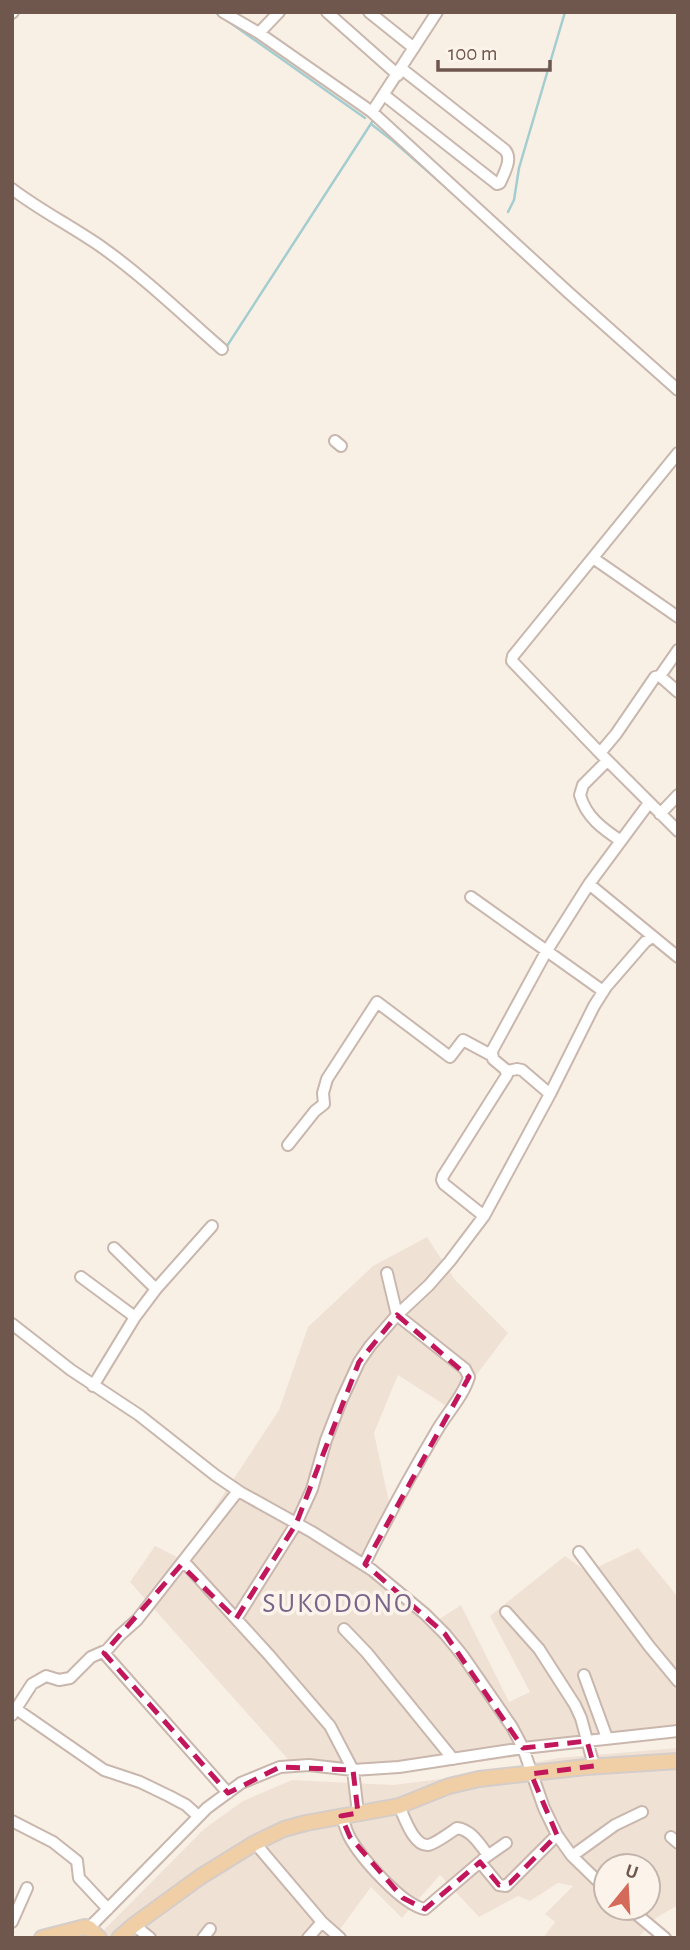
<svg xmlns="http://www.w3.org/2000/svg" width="690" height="1950" font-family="'Alegreya Sans',sans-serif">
<rect width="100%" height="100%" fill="#f9f0e5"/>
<path fill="#f0e1d5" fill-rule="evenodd" d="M427,1237L455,1280L508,1333L451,1409L398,1375L374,1433L389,1502L374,1551L372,1571L435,1622L461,1605L509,1702L530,1692L490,1616L565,1556L587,1572L638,1548L678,1597V1734L392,1774L294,1766L130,1582L155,1546L181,1559L279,1410L308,1327L373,1266Z
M678,1748V1905L656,1918L638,1938H543L555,1922L545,1914L573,1886L558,1883L530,1901L518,1896L479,1917L440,1875L402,1918L371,1887L338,1932L342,1938H96L204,1829L243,1801L292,1780L393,1785L465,1776L558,1758ZM606,1866H648V1908H606Z"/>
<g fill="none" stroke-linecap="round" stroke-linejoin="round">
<path stroke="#a4cdd0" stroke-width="2.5" d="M215,12L365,118
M406,69L443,12
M389,96L401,78
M377,113L385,101
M371,124L393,141L464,203
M508,212L514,200L519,168L565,12
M206,328L227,346L374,119"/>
<defs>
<path id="minor" d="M223,12L259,33L372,112L569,293L678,390
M327,12L398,75
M369,12L414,48
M12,13L13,12
M259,33L279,12
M384,95L497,184L500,183C504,173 513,159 505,150L402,69
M372,112L437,12
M12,189C41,211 73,227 103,248C145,278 183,315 222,349
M335,441L341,446
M678,453L513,656L512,661L600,753L678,831
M593,558L678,617
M660,676L678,650
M600,753L616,734L655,677L660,676L678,692
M607,761L583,785L580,795C586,817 603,829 621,841
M660,814L678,795
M589,884L649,803
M471,897L603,991
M507,1071L517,1069L522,1070L550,1094
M288,1145L315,1111L324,1104L323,1093L327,1079L377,1002L450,1057L463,1040L491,1055
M484,1216L444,1184L442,1180L443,1176L507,1075L505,1069L493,1059L492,1051L546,952L589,884L678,957
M114,1248L156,1289
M81,1277L135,1317
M12,1324L71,1370L139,1415L215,1475L240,1492L312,1532L372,1570L425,1614L445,1634L463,1656L512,1727L523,1748L544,1808L557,1835L572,1856L606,1889
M93,1386L135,1317L156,1289L212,1226
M579,1552L649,1646L678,1681
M181,1565H187L269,1655L330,1726L353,1770L358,1813
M364,1565C386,1519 410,1476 436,1432C446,1414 463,1397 469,1377L465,1369L397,1315L387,1273
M506,1612L539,1649L575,1705L581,1718L594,1766
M236,1619L296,1524L312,1489L326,1440L342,1399L359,1362L370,1346L397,1315L429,1285L450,1261L484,1216L550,1094L594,1006L606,987L645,942L652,937
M344,1629L367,1653L453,1759
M104,1653L228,1793
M584,1675L607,1738
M16,1709L104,1770L140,1782L169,1796L186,1805L198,1816
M12,1715L32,1684L46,1676L59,1680L70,1678L91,1657L107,1650L120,1635L137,1620L238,1491
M399,1806C404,1816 413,1846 428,1845C435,1844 451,1832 457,1828C472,1830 480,1845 488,1855
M341,1816C344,1822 346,1830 349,1836C360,1857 402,1905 425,1909L480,1862L499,1885L506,1886L557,1835
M12,1821L53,1842L77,1861L79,1878L108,1909
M671,1837L678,1843
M255,1843L322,1922L308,1938
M572,1856L615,1825L642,1812
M483,1859L506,1843
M629,1908L665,1938
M12,1922L27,1888
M322,1922L340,1938
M134,1925L150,1938
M89,1928L207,1808L241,1783L280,1767L309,1765L353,1770L399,1767L523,1748L678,1731
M203,1938L210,1929"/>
<path id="major" d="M42,1938L85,1927L89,1928L99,1938
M119,1938L134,1925L200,1877L255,1843L284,1829L306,1823L399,1806L449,1786L479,1779L586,1767L678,1761"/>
</defs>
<use href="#minor" stroke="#c9b7ad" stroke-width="14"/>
<use href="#major" stroke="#d4cdca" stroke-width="18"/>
<use href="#minor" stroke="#fff" stroke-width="10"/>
<use href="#major" stroke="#f0cea6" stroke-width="14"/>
</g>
<path fill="none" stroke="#c2185b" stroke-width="5" stroke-dasharray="14 9" stroke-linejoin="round" d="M397,1315L469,1377L365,1564L445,1634L523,1748L587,1741L594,1766L531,1774L557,1835L510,1883L499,1885L480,1862L425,1909L403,1898L350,1837L341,1816L358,1813L353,1770L280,1767L228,1793L104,1653L181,1565L236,1619L296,1524L359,1362Z"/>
<g text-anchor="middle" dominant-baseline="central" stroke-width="7" stroke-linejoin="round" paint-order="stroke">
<g font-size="28" letter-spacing="2" fill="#7b668b" stroke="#fcf4eb">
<text x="338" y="1604">SUKODONO</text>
</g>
</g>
<rect width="690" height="1950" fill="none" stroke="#6f574e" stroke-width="28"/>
<g transform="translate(627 1887) rotate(18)"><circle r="33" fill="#fcf4eb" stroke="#c4b5ac" stroke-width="2"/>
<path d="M0-5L12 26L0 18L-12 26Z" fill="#d46a5a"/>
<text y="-10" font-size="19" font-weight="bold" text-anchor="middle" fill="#6f574e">U</text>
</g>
<path d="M438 60v10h112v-10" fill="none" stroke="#6f574e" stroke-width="3.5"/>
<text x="448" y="60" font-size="21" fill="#6f574e" stroke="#fcf4eb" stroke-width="5" paint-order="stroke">100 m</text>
</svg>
